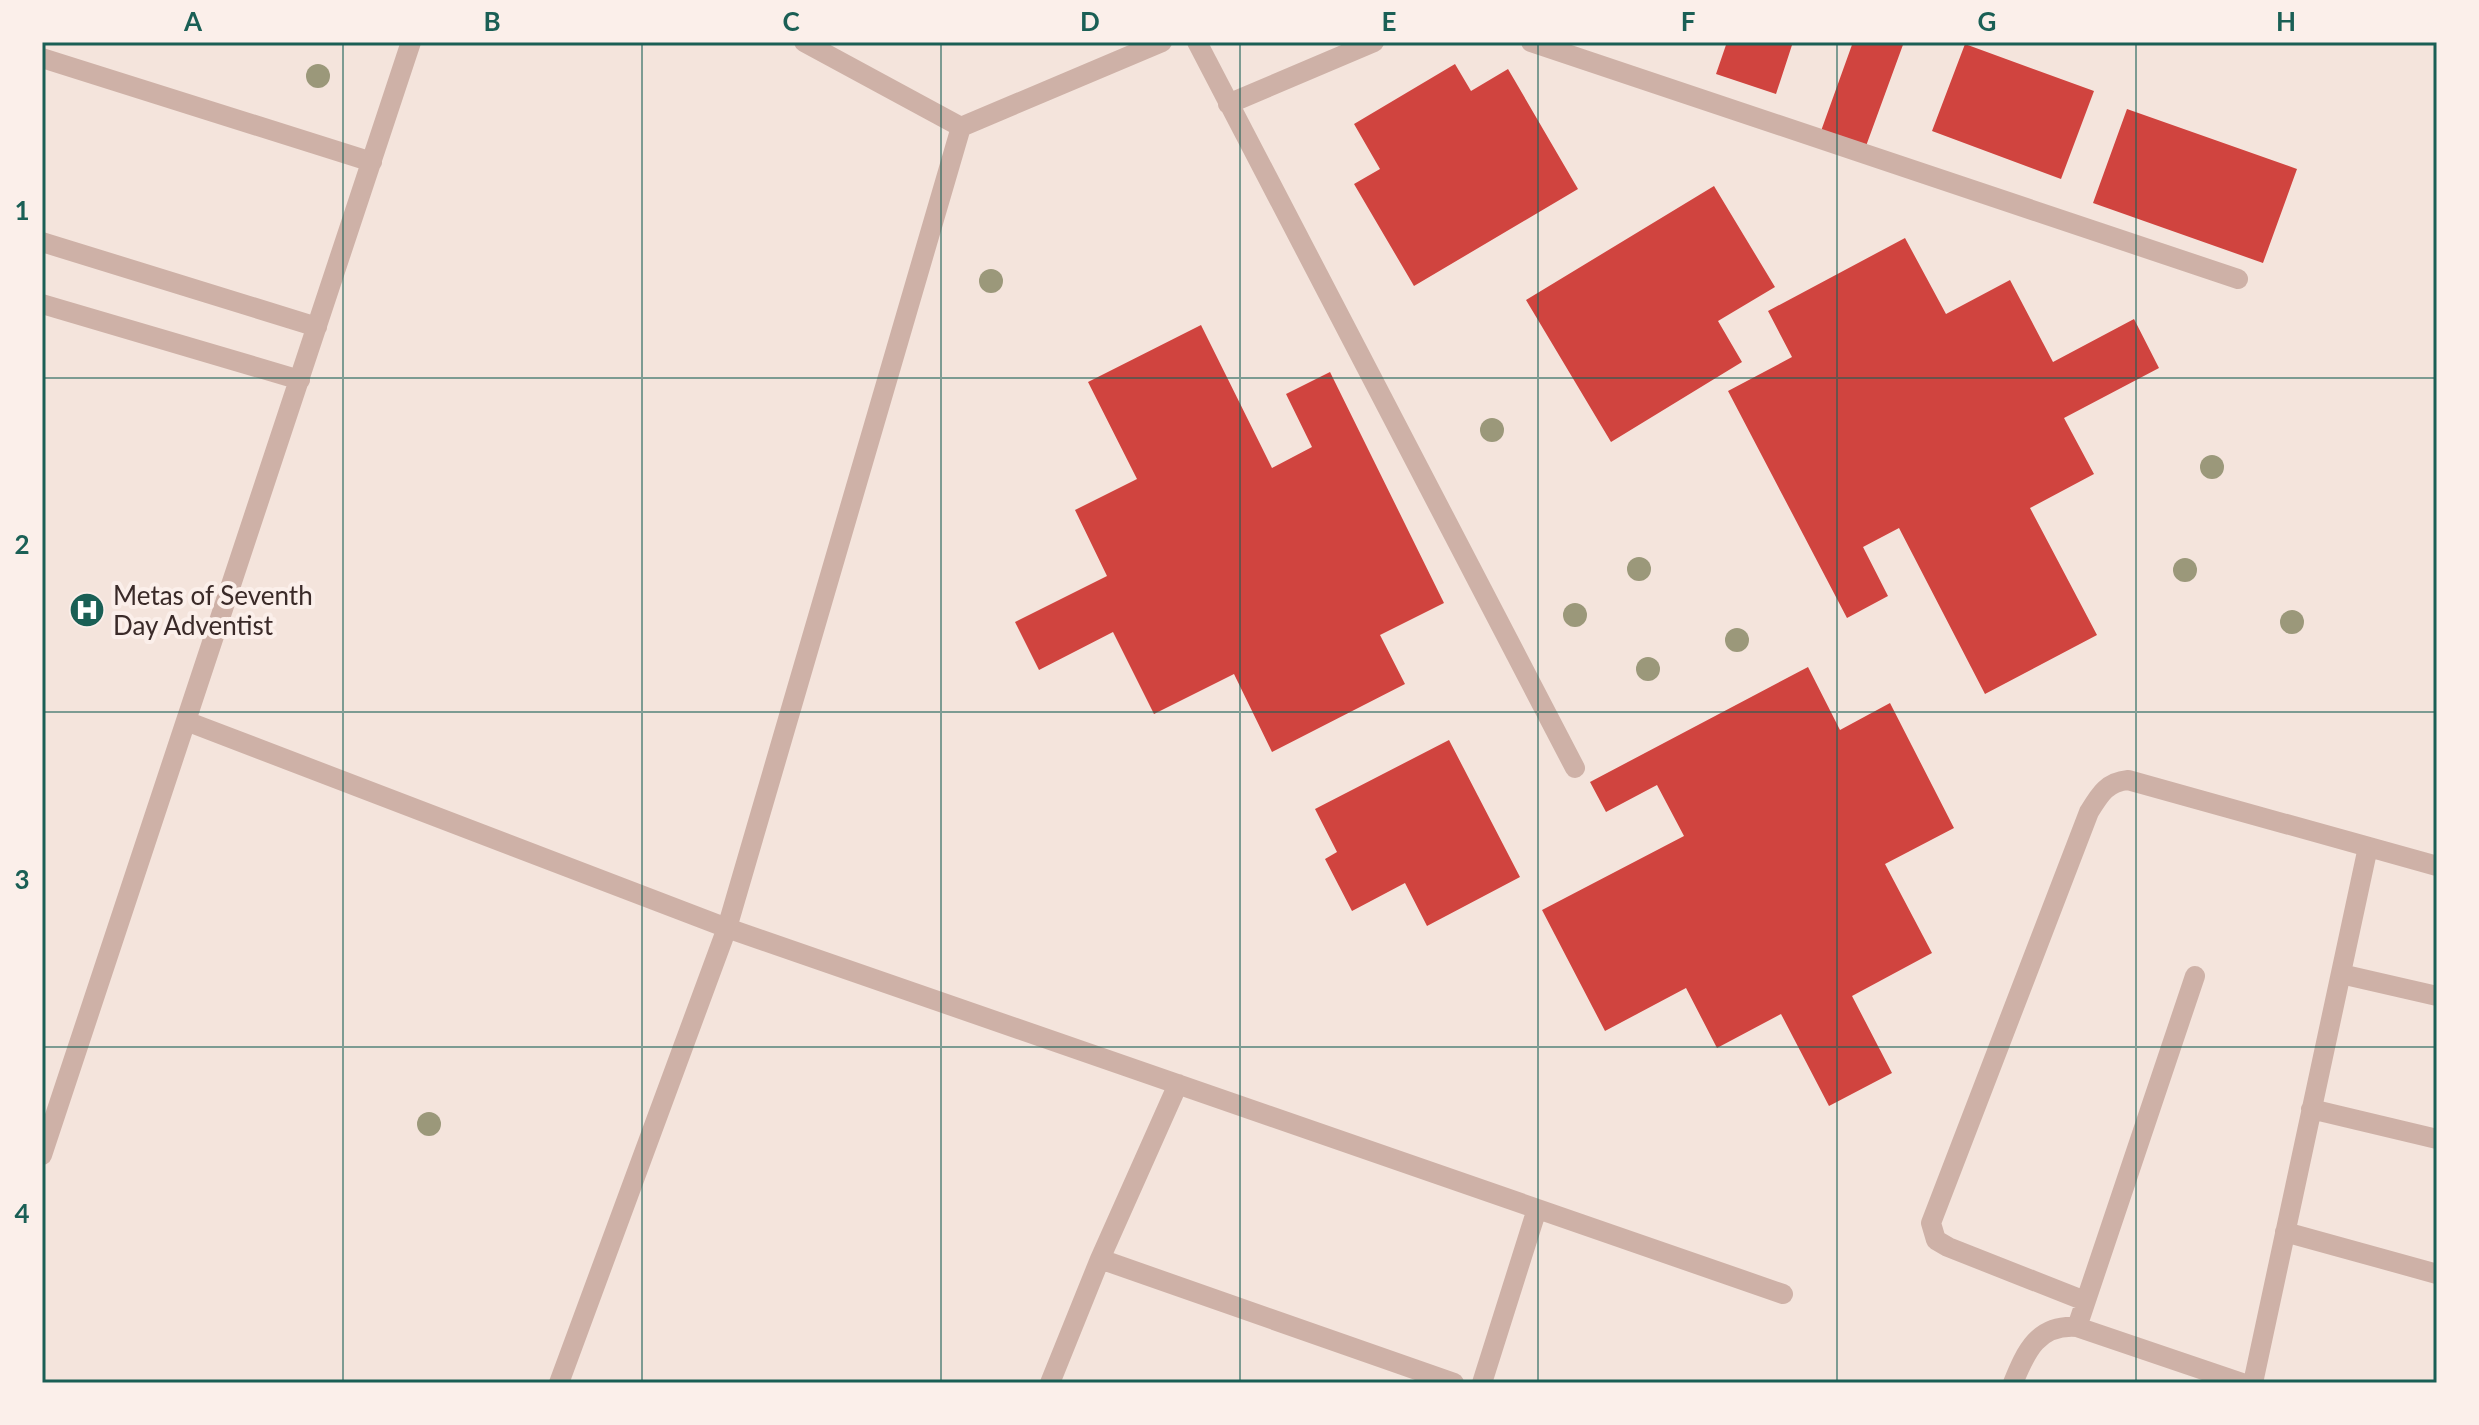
<svg xmlns="http://www.w3.org/2000/svg" width="2479" height="1425" font-family="Lato,sans-serif">
<rect width="100%" height="100%" fill="#f4e4dc"/>
<path fill="#d0443f" d="M1727,42H1793L1776,94L1716,74Z
M1853,42H1904L1866,146L1821,131Z
M1965,44L2094,91L2061,179L1932,131Z
M1455,64L1471,91L1508,69L1578,189L1414,286L1354,184L1380,169L1354,124Z
M2127,109L2297,169L2263,263L2093,203Z
M1714,186L1775,287L1718,321L1742,362L1611,442L1526,300Z
M1905,238L1946,314L2010,280L2053,362L2134,319L2159,368L2064,418L2094,474L2030,508L2097,635L1985,694L1899,528L1863,547L1888,596L1847,618L1728,391L1792,357L1768,311Z
M1201,325L1272,468L1312,447L1286,394L1330,372L1444,603L1380,635L1405,684L1272,752L1234,674L1154,714L1113,632L1039,670L1015,622L1107,576L1075,510L1137,479L1088,382Z
M1808,667L1840,730L1890,703L1954,828L1885,864L1932,953L1852,996L1892,1073L1829,1106L1781,1014L1717,1048L1686,988L1605,1031L1542,910L1684,836L1657,785L1606,812L1590,782Z
M1449,740L1520,877L1427,926L1405,883L1352,911L1325,859L1337,852L1315,809Z"/>
<g fill="none" stroke-linecap="round" stroke-linejoin="round">
<path stroke="#ceb1a7" stroke-width="20" d="M1197,42L1575,768
M1531,42L2238,279
M42,58L372,162
M1228,104L1374,42
M961,127L1162,42
M42,242L317,327
M42,304L300,380
M186,721L727,928L1783,1294
M2341,974L2437,996
M2311,1109L2437,1139
M42,1155L411,42
M2285,1232L2437,1274
M1100,1259L1454,1383
M2085,1301L1948,1247L1936,1240L1931,1223L2089,812C2100,794 2107,782 2128,780L2437,866
M2077,1327L2195,976
M559,1383L727,928L961,127L804,42
M1050,1383L1100,1259L1178,1084
M1482,1383L1537,1209
M2013,1383C2026,1351 2038,1324 2077,1327L2242,1383
M2253,1383L2368,847"/>
</g>
<g fill="#9b987a">
<circle cx="318" cy="76" r="12"/>
<circle cx="991" cy="281" r="12"/>
<circle cx="1492" cy="430" r="12"/>
<circle cx="2212" cy="467" r="12"/>
<circle cx="1639" cy="569" r="12"/>
<circle cx="2185" cy="570" r="12"/>
<circle cx="1575" cy="615" r="12"/>
<circle cx="2292" cy="622" r="12"/>
<circle cx="1737" cy="640" r="12"/>
<circle cx="1648" cy="669" r="12"/>
<circle cx="429" cy="1124" r="12"/>
</g>
<path fill="none" stroke="#1a5f55" stroke-width="2" stroke-opacity="0.55" d="M343,42V1383M642,42V1383M941,42V1383M1240,42V1383M1538,42V1383M1837,42V1383M2136,42V1383M42,378H2437M42,712H2437M42,1047H2437"/>
<defs>
<symbol id="hospital-disc" viewBox="-11 -11 22 22"><circle r="9.5" fill="#1a5f55" stroke="#fbefea"/><path d="M-5-5h3v3.5h4V-5h3V5h-3V1.5h-4V5h-3Z" fill="#fff"/></symbol>
</defs>
<g fill-rule="evenodd">
<use href="#hospital-disc" x="67" y="590" width="40" height="40"/>
</g>
<g text-anchor="middle" dominant-baseline="central" stroke-width="8" stroke-linejoin="round" paint-order="stroke">
<g font-size="26" fill="#3a2a28" stroke="#fbefea" text-anchor="start">
<text x="113" y="595">Metas of Seventh<tspan x="113" dy="30">Day Adventist</tspan></text>
</g>
</g>
<rect width="2479" height="1425" fill="none" stroke="#fbefea" stroke-width="88"/>
<rect x="44" y="44" width="2391" height="1337" fill="none" stroke="#1a5f55" stroke-width="3"/>
<g font-size="26" text-anchor="middle" font-weight="bold" fill="#1a5f55">
<text x="193" y="31">A</text>
<text x="492" y="31">B</text>
<text x="791" y="31">C</text>
<text x="1090" y="31">D</text>
<text x="1389" y="31">E</text>
<text x="1688" y="31">F</text>
<text x="1987" y="31">G</text>
<text x="2286" y="31">H</text>
<text x="22" y="220">1</text>
<text x="22" y="554">2</text>
<text x="22" y="889">3</text>
<text x="22" y="1223">4</text>
</g>
</svg>
